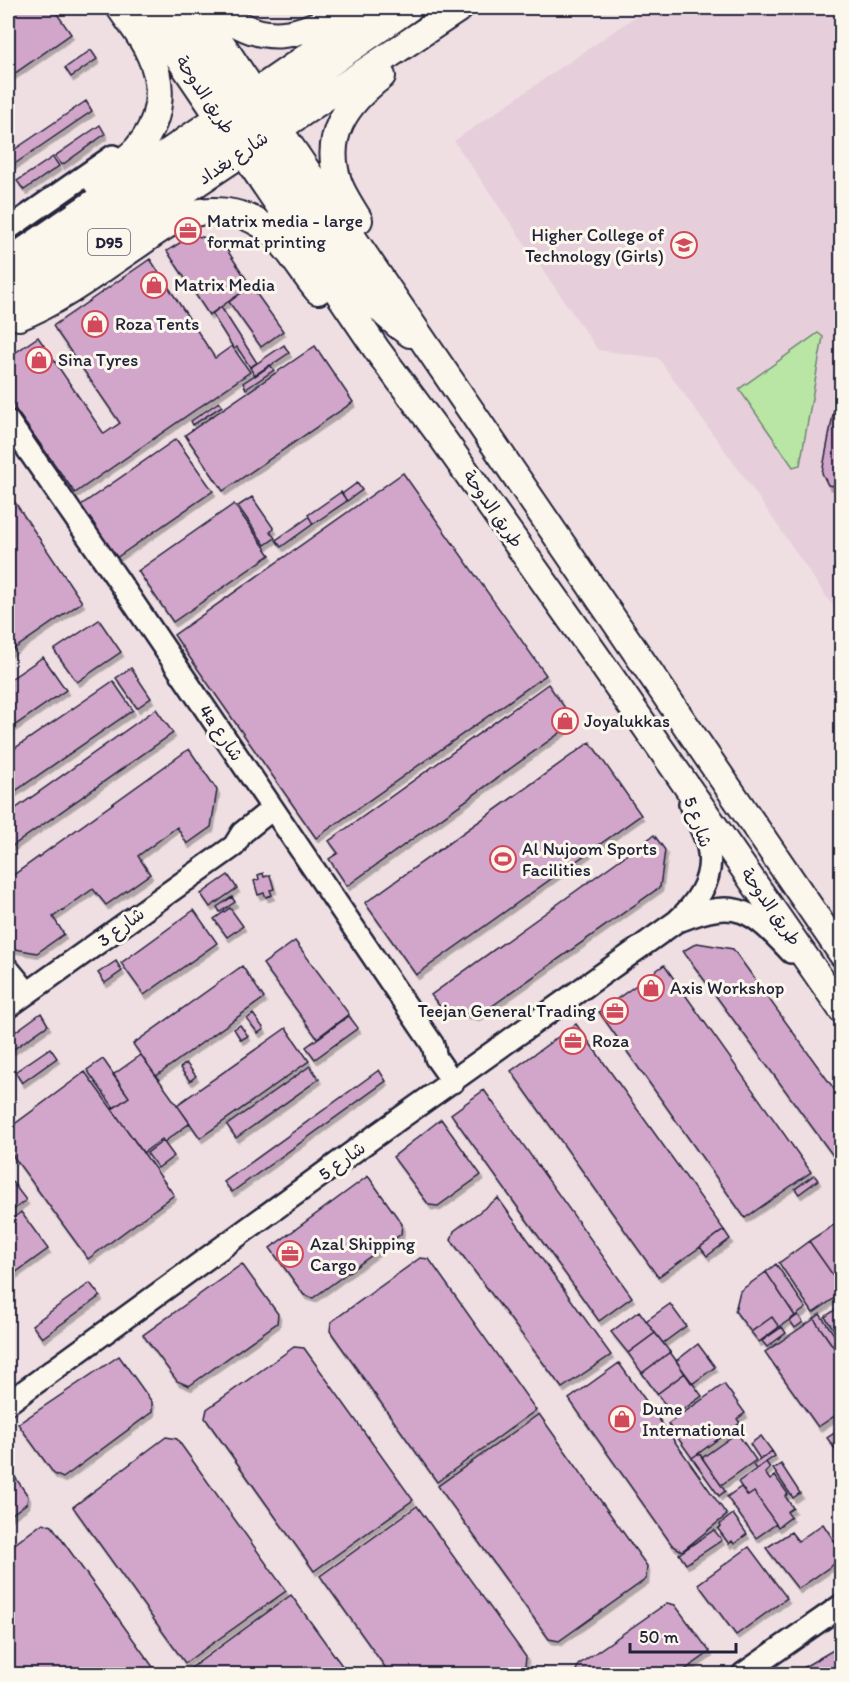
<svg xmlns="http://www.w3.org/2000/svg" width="849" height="1682" font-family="Itim,'Playpen Sans Arabic',sans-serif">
<defs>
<filter id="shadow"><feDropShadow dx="2.5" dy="4.5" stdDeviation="0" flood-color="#0004"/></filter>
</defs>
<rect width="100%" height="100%" fill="#efdfe2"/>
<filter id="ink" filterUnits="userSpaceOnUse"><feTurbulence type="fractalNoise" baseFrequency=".0167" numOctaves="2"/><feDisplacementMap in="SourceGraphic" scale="12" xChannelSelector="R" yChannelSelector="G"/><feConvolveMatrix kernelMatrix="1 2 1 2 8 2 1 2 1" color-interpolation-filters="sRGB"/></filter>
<g filter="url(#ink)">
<path fill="#e6cedb" d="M648,8H841V618L749,484L658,358L598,350L454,141Z"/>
<path fill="#b9e6a5" stroke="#6e8470" stroke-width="1.5" d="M818,333L823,337L800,465L793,467L739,389Z"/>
<path fill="#d2a6ca" stroke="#22223b" stroke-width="1.5" filter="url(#shadow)" d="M8,8H53L71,34L8,78Z
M91,50L97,59L71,77L65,68Z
M86,101L92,111L13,165L8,154Z
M100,125L105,134L62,165L55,156Z
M53,157L59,166L24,190L17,181Z
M192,235L221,241L251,286L209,315L167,251Z
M150,259L215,358L232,346L250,372L75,493L8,399V374L12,355L38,337L104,434L120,423L53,326Z
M251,286L283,331L261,347L229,302Z
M221,307L257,363L250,367L237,347L234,349L212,314Z
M284,345L289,353L255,376L250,368Z
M315,346L353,402L223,491L185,435Z
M270,365L274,370L246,389L243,383Z
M842,367V487L828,485L822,473Z
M219,402L222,406L193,425L191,421Z
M176,439L213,491L116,558L81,505Z
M403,473L546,675L316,838L174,635Z
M357,483L362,490L347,501L342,494Z
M8,492L82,602L8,653Z
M341,492L347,501L313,524L308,515Z
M252,497L274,529L270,532L275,538L265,545L238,506Z
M234,504L270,555L173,622L138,571Z
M309,517L313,524L281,547L276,540Z
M99,620L121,652L77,682L54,650Z
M43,657L66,690L8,730V681Z
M131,668L151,698L137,708L116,678Z
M113,681L133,710L8,796V753Z
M548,684L575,722L347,886L329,859L338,853L329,841Z
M156,709L173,733L8,849V814Z
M590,742L641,815L416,975L365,903Z
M189,749L217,790L211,827L187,844L177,827L138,856L150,874L106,905L93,889L53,917L64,934L37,953L10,948L8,945V879Z
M654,835L665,850L660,887L478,1016L442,1009L431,995Z
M263,873L264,877L270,875L274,889L270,890L272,895L266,897L264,893L258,895L254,881L259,879L258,875Z
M228,875L237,888L210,907L201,894Z
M232,897L235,902L220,912L217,907Z
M230,908L243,926L227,937L214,919Z
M194,910L217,943L144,995L121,963Z
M295,941L349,1014L317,1038L263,964Z
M697,943L733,949L842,1100V1151L834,1157L683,951Z
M116,961L122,971L105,983L98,973Z
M664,965L811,1172L745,1218L599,1012Z
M242,966L264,998L156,1076L133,1044Z
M41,1013L48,1025L8,1053V1037Z
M253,1014L264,1029L258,1033L247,1019Z
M349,1016L358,1028L315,1059L306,1047Z
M576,1024L724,1230L658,1277L511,1071Z
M240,1025L248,1036L241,1040L234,1029Z
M286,1028L309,1061L200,1138L177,1105Z
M50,1048L57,1058L22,1083L15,1072Z
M141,1055L190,1123L164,1142L162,1139L143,1153L112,1109L129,1097L113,1075Z
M103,1059L129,1097L114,1108L87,1070Z
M186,1063L196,1076L190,1081L180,1068Z
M310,1066L319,1079L236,1138L227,1125Z
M379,1070L386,1081L232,1192L224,1182Z
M85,1072L174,1195L88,1259L8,1149V1129Z
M484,1090L632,1297L599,1321L451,1114Z
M441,1119L481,1175L438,1206L429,1205L393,1157Z
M163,1141L174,1156L158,1168L147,1153Z
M814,1175L818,1180L799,1194L795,1189Z
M368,1176L402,1224L401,1234L313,1298L304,1295L270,1248Z
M10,1179L26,1200L8,1214V1180Z
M498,1198L611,1355L562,1388L451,1240L454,1231Z
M21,1212L48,1249L8,1278V1222Z
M835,1224L842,1234V1288L809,1241Z
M724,1230L730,1239L707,1256L700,1247Z
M809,1241L842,1288V1293L813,1313L779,1263Z
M420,1258L429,1259L536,1410L437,1482L330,1331L331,1322Z
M242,1264L278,1314L277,1323L189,1386L177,1381L143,1335Z
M776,1264L806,1308L795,1316L766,1272Z
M766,1272L795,1316L779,1327L772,1317L751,1332L735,1311L740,1291Z
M90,1283L100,1296L42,1338L32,1325Z
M670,1304L686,1326L663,1343L646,1321Z
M842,1305V1341L825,1317Z
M639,1311L655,1333L628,1353L611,1332Z
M820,1314L842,1346L841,1358L814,1319Z
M798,1315L803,1322L795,1328L790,1321Z
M772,1317L779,1327L759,1342L751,1332Z
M814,1319L842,1359V1411L818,1427L765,1352Z
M782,1327L786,1333L767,1347L762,1341Z
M655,1333L670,1352L642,1373L628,1353Z
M698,1344L715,1367L692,1384L676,1361Z
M294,1347L304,1348L413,1500L314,1571L205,1418L207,1409Z
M670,1352L685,1373L657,1394L642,1373Z
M119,1356L152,1402V1412L63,1478L54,1474L18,1424Z
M619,1363L727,1515L682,1551L672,1545L569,1399Z
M685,1373L702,1396L674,1416L657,1394Z
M724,1384L745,1413L737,1419L740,1423L692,1458L668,1424Z
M539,1414L647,1566L646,1579L559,1641L549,1639L438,1486Z
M842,1428V1458L827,1438Z
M737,1433L756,1460L721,1485L702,1458Z
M761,1436L772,1451L760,1459L750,1444Z
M166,1437L177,1439L286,1591L185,1663L73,1507Z
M772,1451L775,1456L756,1469L753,1465Z
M699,1453L725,1491L719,1496L692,1458Z
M766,1462L770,1468L765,1473L770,1480L775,1476L788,1494L785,1496L793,1508L787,1512L791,1517L778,1527L754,1492L748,1496L738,1482Z
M781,1464L800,1493L793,1498L773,1469Z
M8,1467L28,1496L27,1503L8,1517Z
M741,1487L748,1496L754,1492L776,1524L756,1538L727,1497Z
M417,1506L526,1657L525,1666L512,1674H390L320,1576Z
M733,1514L747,1534L734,1544L732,1541L729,1544L718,1529L721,1526L720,1524Z
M43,1523L52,1526L158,1674H8V1549Z
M823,1524L837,1545L834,1564L798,1589L766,1548L791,1532L798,1541Z
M714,1530L722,1540L686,1564L679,1554Z
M749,1547L787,1598L736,1635L698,1584Z
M291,1595L348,1674H195L191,1668Z
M667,1603L675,1605L710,1652L679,1674H575L578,1665Z
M835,1649L842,1659V1674H809L804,1667Z"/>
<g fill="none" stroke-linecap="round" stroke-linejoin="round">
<defs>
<path id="minor" d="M8,229L113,156
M8,421L116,577L433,1045L436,1058L453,1082
M681,920C738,897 752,911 791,952
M8,969L28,993
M8,1007L234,846L242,833L272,809
M8,1403L371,1139L677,921C698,902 715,877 708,847C705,832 695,818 690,804
M743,1674L842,1605"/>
<path id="major" d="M145,8L377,350L443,439L602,664L842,1010
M169,8C218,78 264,150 313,220C342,261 368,306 410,334
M198,8L265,109L842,954
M216,8C260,49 302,37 348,8
M97,183C109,171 124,162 136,150C161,123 165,87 150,55C143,38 130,23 120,8
M359,220C352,208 344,197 339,184C322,136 346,104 382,76
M8,262L378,8
M8,292L34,270L409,8
M8,309L460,8
M19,317C60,301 96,273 133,248C150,237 167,222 187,215C212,207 241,211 262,225C286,241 300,270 318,291"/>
</defs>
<use href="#minor" stroke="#22223b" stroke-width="26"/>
<use href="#major" stroke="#22223b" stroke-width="30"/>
<use href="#minor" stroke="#fbf7ec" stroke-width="21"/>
<use href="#major" stroke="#fbf7ec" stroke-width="26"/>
</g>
</g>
<defs>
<symbol id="office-ring" viewBox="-11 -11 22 22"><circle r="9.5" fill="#fbf7ec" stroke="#d1495b" stroke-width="1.5"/><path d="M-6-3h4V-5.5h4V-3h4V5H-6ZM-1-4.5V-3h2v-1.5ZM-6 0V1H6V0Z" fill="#d1495b"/></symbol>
<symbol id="university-ring" viewBox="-11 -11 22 22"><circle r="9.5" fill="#fbf7ec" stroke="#d1495b" stroke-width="1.5"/><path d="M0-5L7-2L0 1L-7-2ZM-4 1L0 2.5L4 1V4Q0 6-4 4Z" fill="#d1495b"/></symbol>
<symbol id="shop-ring" viewBox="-11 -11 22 22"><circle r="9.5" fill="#fbf7ec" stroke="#d1495b" stroke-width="1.5"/><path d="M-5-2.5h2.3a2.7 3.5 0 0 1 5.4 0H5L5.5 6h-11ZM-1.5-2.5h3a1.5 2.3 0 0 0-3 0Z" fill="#d1495b"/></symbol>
<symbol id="stadium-ring" viewBox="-11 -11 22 22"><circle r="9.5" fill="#fbf7ec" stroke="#d1495b" stroke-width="1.5"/><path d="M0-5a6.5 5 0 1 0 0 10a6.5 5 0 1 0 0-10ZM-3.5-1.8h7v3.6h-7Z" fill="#d1495b"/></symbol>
</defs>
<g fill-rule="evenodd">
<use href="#office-ring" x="173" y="216" width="30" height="30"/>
<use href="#university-ring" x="669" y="230" width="30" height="30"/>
<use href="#shop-ring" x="139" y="270" width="30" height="30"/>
<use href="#shop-ring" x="80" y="309" width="30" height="30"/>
<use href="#shop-ring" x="24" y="345" width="30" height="30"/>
<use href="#shop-ring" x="550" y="706" width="30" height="30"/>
<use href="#stadium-ring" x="488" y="844" width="30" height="30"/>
<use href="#shop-ring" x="636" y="973" width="30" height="30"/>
<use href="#office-ring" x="600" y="996" width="30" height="30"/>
<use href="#office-ring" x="558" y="1026" width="30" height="30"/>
<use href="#office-ring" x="275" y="1239" width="30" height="30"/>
<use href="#shop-ring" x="607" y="1404" width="30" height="30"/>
</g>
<g text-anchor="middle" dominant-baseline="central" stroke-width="6" stroke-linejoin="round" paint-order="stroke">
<rect fill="#fbf7ec" stroke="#636270" stroke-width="1.5" x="88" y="229" width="42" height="26" rx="4.5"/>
<g font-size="16" font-weight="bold" fill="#22223b">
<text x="109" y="242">D95</text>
</g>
<g font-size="18" fill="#22223b" stroke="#fbf7ec">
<text transform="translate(205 95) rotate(56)">طريق الدوحة</text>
<text transform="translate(233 158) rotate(-34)">شارع بغداد</text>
<text transform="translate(493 509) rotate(55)">طريق الدوحة</text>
<text transform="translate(221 733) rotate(56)">4a شارع</text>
<text transform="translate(698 822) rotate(71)">شارع 5</text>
<text transform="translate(771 907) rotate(55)">طريق الدوحة</text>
<text transform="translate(121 927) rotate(-36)">شارع 3</text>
<text transform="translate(342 1161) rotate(-36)">شارع 5</text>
</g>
<g font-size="18" fill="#22223b" stroke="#fbf7ec" text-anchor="start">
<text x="207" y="221">Matrix media - large<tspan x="207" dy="21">format printing</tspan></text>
<text x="664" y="235" text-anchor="end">Higher College of<tspan x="664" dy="21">Technology (Girls)</tspan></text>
<text x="174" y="285">Matrix Media</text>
<text x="115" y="324">Roza Tents</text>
<text x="58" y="360">Sina Tyres</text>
<text x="584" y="721">Joyalukkas</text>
<text x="522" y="849">Al Nujoom Sports<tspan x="522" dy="21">Facilities</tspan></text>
<text x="670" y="988">Axis Workshop</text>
<text x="596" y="1011" text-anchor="end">Teejan General Trading</text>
<text x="592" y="1041">Roza</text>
<text x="310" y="1244">Azal Shipping<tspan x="310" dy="21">Cargo</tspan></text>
<text x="642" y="1409">Dune<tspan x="642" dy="21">International</tspan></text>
</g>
</g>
<rect width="849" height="1682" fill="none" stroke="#fbf7ec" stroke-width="30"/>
<rect x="15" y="15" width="819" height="1652" fill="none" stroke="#22223b" stroke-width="2" filter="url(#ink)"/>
<path d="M630 1643v9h106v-9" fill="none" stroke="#22223b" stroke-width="3"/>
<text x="639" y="1643" font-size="18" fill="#22223b" stroke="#fbf7ec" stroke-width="4.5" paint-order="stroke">50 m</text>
</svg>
